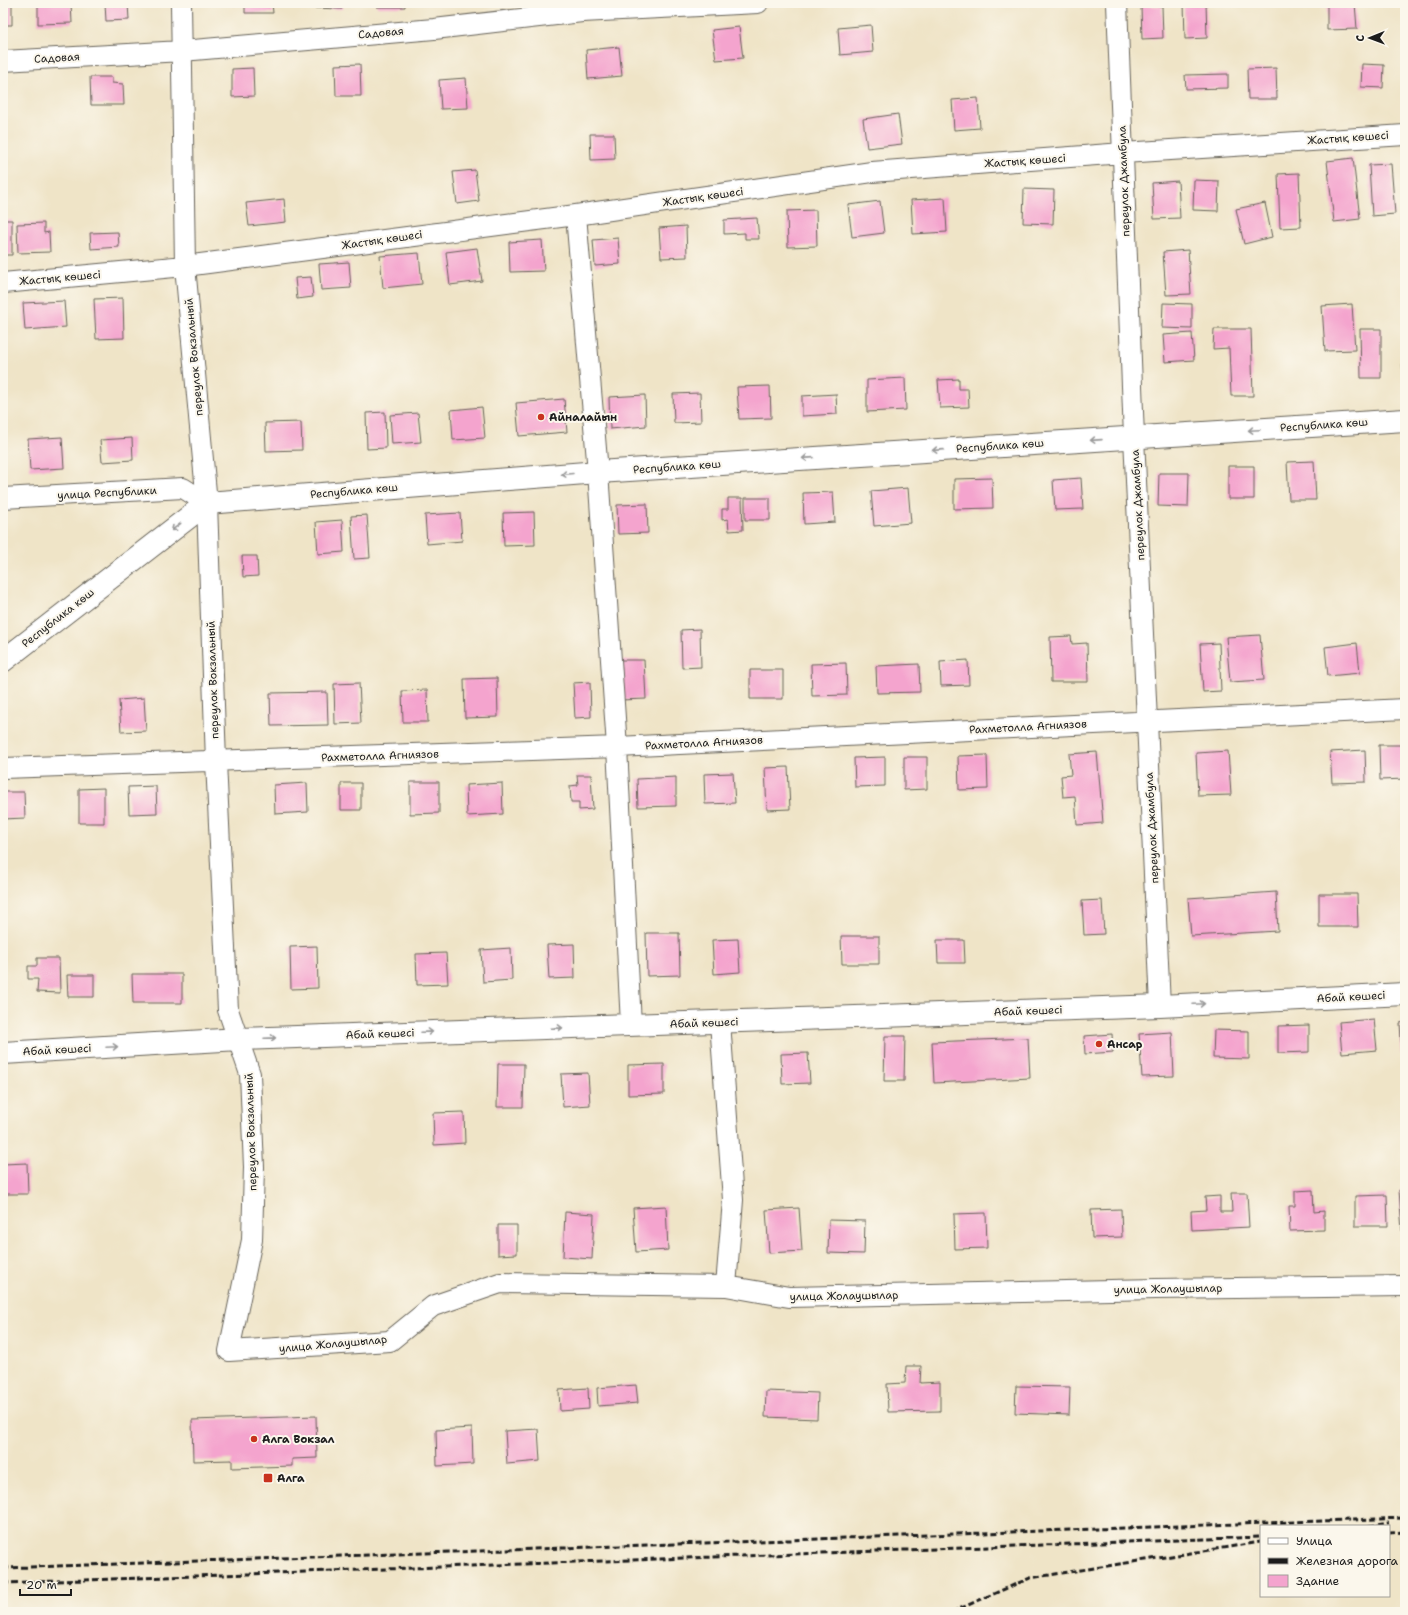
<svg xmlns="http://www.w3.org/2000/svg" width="1408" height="1615" font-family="'Shantell Sans',sans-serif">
<rect width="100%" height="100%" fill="#fbf7ec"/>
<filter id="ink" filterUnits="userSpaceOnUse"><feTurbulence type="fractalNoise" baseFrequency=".025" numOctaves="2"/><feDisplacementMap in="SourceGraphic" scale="8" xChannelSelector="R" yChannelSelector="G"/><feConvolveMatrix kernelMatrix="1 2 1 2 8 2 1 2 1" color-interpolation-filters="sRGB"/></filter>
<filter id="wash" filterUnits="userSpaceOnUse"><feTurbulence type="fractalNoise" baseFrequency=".012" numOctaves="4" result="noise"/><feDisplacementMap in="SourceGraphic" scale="16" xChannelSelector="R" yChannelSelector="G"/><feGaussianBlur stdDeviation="0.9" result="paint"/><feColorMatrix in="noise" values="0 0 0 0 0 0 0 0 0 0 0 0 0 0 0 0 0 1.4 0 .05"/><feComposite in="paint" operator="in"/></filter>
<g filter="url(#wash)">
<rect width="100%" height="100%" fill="#efe4c7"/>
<g id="blocks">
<path fill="#f4a4ce" d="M3,3H12V25H3Z
M38,3H71L72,23L38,24Z
M105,3H128L129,20L106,21Z
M245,3H272L273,13H245Z
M311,3H343L342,9L311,8Z
M377,3H405V7H377Z
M1184,3H1206L1207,38L1185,39Z
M1327,3H1355L1357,29L1327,30Z
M1141,6H1162L1163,38L1142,39Z
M871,25L873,52L840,55L838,28Z
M739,27L743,58L716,60L712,30Z
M619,47L622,76L588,79L586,50Z
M360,64L361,96H336L335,65Z
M1362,64L1384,65L1383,88L1361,87Z
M253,68L254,96L232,97V69Z
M1276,68L1277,99H1248L1247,69Z
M1228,74V88L1186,89L1185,75Z
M90,77H112V83L123,84L124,105H91Z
M466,78L468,108L441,109L439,80Z
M978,98L980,128L954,130L952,100Z
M3,100H4L5,110L3,111Z
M898,114L902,144L867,148L863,119Z
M590,134H614L615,159L591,160Z
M1353,158L1360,219L1334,222L1327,161Z
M1391,164L1395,214L1372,216L1369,165Z
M475,170L479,201L457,204L453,172Z
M1299,173L1301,227L1280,228L1278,174Z
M1194,180L1219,181L1218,211L1193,210Z
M1178,181L1180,218L1154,219L1152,183Z
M1024,189L1054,190L1053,224L1023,223Z
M945,198L947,232L913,234L911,200Z
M284,199L286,222L249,226L246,203Z
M880,201L884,233L852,237L848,205Z
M1265,203L1272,237L1244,244L1236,209Z
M816,210L817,246L788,247L787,211Z
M757,218L759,239H745V233L724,234V220Z
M3,220H12V255H3Z
M44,223V233L49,232L50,252L18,253L17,224Z
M686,226L687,257L661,258L659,228Z
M118,232L119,247L91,249L90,233Z
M618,238L620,264L595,266L593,240Z
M542,240L544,271L510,272L509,242Z
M477,248L482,281L450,285L446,252Z
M1188,250L1191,294L1166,295L1163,252Z
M419,253L422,284L383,288L380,256Z
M349,262L351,288L321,290L319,264Z
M311,277L313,297L297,299L295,278Z
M123,298L124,338L96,339L94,299Z
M64,301L66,327L25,330L23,303Z
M1163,303L1192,304V329L1162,328Z
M1352,304L1355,350L1325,351L1322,306Z
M1214,329H1251L1253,396H1231L1229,348L1213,349Z
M1360,329H1381V378H1361Z
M1192,333L1194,360L1165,362L1163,335Z
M1405,344V378H1403L1401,345Z
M905,378L906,410L867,412V380Z
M959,379V389H968L969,407L940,408L938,380Z
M770,386L771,418L739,419L737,387Z
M700,393L701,422L674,423L673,394Z
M836,394L837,414L802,416V396Z
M645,395L646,426L610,429L609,397Z
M564,399L567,432L519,436L516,403Z
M482,407L485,438L453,440L451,410Z
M385,412L386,448L367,449L366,413Z
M418,413L421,442L392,444L390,415Z
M301,422L302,450L266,451L265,423Z
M62,437L64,468L30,470L28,439Z
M132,438L133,460L102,462L100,440Z
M1314,461L1316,500H1289L1287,462Z
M1228,466H1254V499H1228Z
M1159,473H1189L1188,507L1158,506Z
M992,478L993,508L954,509V479Z
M1081,478L1083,509L1055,510L1053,480Z
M908,488L911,523L874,526L871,491Z
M833,492L835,522L804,524L803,493Z
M728,498H742L743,530L729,531L728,519L722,520V509H728Z
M745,498H770V520H745Z
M647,504L648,533L618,534L617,505Z
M534,512L535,545L504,546L503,513Z
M460,513L462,541L427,544L425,515Z
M367,515L370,558L354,559L351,516Z
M342,520L344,552L318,554L316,522Z
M242,556H257L258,576L243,577Z
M700,629L701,667L682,668L681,630Z
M1260,635L1264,680L1230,682L1226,637Z
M1071,636L1072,644L1087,643L1088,682H1051L1050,637Z
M1219,643L1221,691L1203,692L1200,644Z
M1357,643L1360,673L1328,676L1325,647Z
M620,660H644L646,699L621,700Z
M968,660L969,685L941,686L940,662Z
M846,663L847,695L812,696L811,664Z
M919,664L920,692L877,693L876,666Z
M750,670H783V699H750Z
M497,678L498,717L465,718L464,679Z
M590,682L591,717L575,718L573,683Z
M359,683L361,723L335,724L334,684Z
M427,690L428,722H403L402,691Z
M327,692L328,725L271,726L270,693Z
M144,698L146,731L121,732L119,700Z
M1379,745H1405V779L1380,780Z
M1365,750L1366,782L1332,783L1330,752Z
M1228,751L1231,795L1198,796L1196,753Z
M1097,752L1103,823L1077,825L1075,796L1063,797L1061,776L1071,775L1069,754Z
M987,755L988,789L959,790L958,756Z
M885,757V786L855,787L854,758Z
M904,757H927V789L904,790Z
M788,767L790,809L767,810L765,768Z
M733,773L735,803L705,804L704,774Z
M577,775H591L593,809L579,810V802H571L570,786L578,785Z
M676,777V806L638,807L637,779Z
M410,782H439V813L410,814Z
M307,783L308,812L275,814L274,785Z
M341,783H361V810H341Z
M502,783L503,814L467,816L466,785Z
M156,786L157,813L129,814L128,787Z
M104,788V823H79V789Z
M3,792H24L25,818L3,819Z
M1276,892L1278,931L1191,936L1188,898Z
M1319,894H1357L1358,927H1319Z
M1102,900L1104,934L1084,935L1082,901Z
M646,933H679L680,975L647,976Z
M841,936H879V964H842Z
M738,939L740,972L714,974L712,940Z
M937,940H964L965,963H938Z
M574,944L575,978L549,979L547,945Z
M317,946L318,988L291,989L290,947Z
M511,948L512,980L483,982L481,950Z
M446,953L448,984L417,985L416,954Z
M37,958H59L60,993L37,992L38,979H28V966H37Z
M132,974H182V1003H133Z
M67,975H94V997H68Z
M1374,1019L1377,1050L1342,1053L1339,1022Z
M1405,1022V1056H1402L1400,1023Z
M1309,1025V1052L1278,1053V1026Z
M1214,1030L1249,1031V1059L1213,1058Z
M1172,1032L1174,1076L1142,1077L1139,1034Z
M1112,1034L1113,1052L1085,1054L1084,1036Z
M885,1036H905L904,1081H884Z
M1028,1038L1030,1078L934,1083L932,1042Z
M808,1053L810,1083L782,1084L781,1054Z
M498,1064H524L523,1107H497Z
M664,1064V1094L628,1095V1065Z
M588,1073L590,1105L563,1107L561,1074Z
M464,1112L465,1143L434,1145L433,1113Z
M27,1163L28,1194H3V1164Z
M1313,1190L1314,1212L1324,1211V1230L1290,1231L1289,1206H1295V1191Z
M1399,1190H1405V1231H1402Z
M1231,1193H1247L1249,1227L1192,1230L1191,1211L1206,1210L1205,1197L1220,1196V1212H1232Z
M1387,1195L1388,1226H1355V1196Z
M666,1206L668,1250L636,1252L633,1208Z
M799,1208L802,1251L769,1253L766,1210Z
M1121,1209L1122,1237L1092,1238L1091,1210Z
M565,1212L594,1214L592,1259L563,1257Z
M986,1213L987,1248L955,1249L954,1214Z
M829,1220L865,1221L864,1254L828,1253Z
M498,1225H517V1254L498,1255Z
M906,1366H921L920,1383L940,1382V1411L888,1412L887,1384L905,1383Z
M636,1385L638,1403L598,1406L597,1388Z
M1016,1386L1070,1387L1069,1415L1015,1413Z
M588,1388L589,1409L560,1411L559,1390Z
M766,1391L818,1393L817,1419L765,1417Z
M316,1416L317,1458L292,1459V1466L232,1468V1460L193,1461L192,1420Z
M472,1428L473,1464L437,1466L436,1430Z
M538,1429L540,1461L507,1464L505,1431Z"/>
</g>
</g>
<g filter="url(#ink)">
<use href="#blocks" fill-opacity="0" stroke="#666258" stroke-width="1"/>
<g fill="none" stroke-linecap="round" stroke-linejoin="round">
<defs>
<path id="minor" d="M181,3L185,266L207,503L216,762L228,1010L250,1074L254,1167L252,1240L229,1351L390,1341L433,1306L500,1283L726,1286L789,1297L1155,1289L1405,1286
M1117,3L1134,437L1160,1006
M3,61L182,51L434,29L582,12L758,3
M576,215L598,472L617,747L631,1025
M3,283L185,266L576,215L872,172L1123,153L1405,135
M3,498L183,488L207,503
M3,768L617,747L1405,709
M720,1022L733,1200L726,1286"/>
<path id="major" d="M3,661L207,503L598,472L1405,420
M3,1053L239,1039L1160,1006L1405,994"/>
</defs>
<use href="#minor" stroke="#666258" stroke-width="22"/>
<use href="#major" stroke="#666258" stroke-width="24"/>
<use href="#minor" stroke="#fff" stroke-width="20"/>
<use href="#major" stroke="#fff" stroke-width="22"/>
<path stroke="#1c1c1c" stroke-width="3" stroke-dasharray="6 3" stroke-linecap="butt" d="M1369,1526L1389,1523
M1389,1533L1405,1532
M3,1568L1405,1518
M3,1583L1261,1537
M952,1612L1030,1578L1261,1542"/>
</g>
<defs><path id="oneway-shaft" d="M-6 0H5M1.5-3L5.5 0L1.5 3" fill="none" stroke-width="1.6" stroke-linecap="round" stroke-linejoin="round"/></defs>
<g stroke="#999">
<use href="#oneway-shaft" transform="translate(1254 430) rotate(177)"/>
<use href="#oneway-shaft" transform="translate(1096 440) rotate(176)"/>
<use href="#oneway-shaft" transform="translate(938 450) rotate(176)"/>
<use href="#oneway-shaft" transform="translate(808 458) rotate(176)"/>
<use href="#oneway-shaft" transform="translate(567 474) rotate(175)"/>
<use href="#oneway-shaft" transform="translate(176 527) rotate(142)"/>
<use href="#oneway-shaft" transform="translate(1199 1004) rotate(-3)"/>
<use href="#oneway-shaft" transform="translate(557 1028) rotate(-2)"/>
<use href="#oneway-shaft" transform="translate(427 1032) rotate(-2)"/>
<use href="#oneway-shaft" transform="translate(270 1038) rotate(-2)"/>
<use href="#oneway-shaft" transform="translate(112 1047) rotate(-3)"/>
</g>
</g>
<g fill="#c8321e" stroke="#fbf7ec" stroke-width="1.5">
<circle cx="541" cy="417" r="4"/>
<circle cx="1099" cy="1044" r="4"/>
<circle cx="254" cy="1439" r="4"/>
<rect x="263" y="1473" width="10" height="10" rx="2"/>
</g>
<g text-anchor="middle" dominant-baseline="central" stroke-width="4" stroke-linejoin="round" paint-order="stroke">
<g font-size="11" fill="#1c1c1c" stroke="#fbf7ec">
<text transform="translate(381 33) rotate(-5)">Садовая</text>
<text transform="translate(57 58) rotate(-3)">Садовая</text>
<text transform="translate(1348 138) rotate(-4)">Жастық көшесі</text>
<text transform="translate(1025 161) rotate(-4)">Жастық көшесі</text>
<text transform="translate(1124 181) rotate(-92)">переулок Джамбула</text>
<text transform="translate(703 197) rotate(-8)">Жастық көшесі</text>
<text transform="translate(382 240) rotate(-8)">Жастық көшесі</text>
<text transform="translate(60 278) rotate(-5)">Жастық көшесі</text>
<text transform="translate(194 357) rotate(-95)">переулок Вокзальный</text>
<text transform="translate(1324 425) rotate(-4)">Республика көш</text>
<text transform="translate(1000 446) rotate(-4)">Республика көш</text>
<text transform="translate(677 467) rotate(-4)">Республика көш</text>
<text transform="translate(354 491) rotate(-5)">Республика көш</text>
<text transform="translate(107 493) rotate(-3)">улица Республики</text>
<text transform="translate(1138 505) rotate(-93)">переулок Джамбула</text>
<text transform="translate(58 618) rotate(-38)">Республика көш</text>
<text transform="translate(213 680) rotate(-92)">переулок Вокзальный</text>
<text transform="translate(1028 727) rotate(-3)">Рахметолла Агниязов</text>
<text transform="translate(704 743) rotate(-3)">Рахметолла Агниязов</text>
<text transform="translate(380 756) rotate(-2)">Рахметолла Агниязов</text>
<text transform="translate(1152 828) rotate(-93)">переулок Джамбула</text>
<text transform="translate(1351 997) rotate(-3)">Абай көшесі</text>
<text transform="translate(1028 1011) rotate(-2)">Абай көшесі</text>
<text transform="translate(704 1023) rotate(-2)">Абай көшесі</text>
<text transform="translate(380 1034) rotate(-2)">Абай көшесі</text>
<text transform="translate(57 1050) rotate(-3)">Абай көшесі</text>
<text transform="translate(251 1132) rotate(-92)">переулок Вокзальный</text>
<text transform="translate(1168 1289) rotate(-1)">улица Жолаушылар</text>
<text transform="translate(844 1296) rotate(-1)">улица Жолаушылар</text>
<text transform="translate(333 1344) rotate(-5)">улица Жолаушылар</text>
</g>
<g font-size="11" font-weight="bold" fill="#1c1c1c" stroke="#fbf7ec" text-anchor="start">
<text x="549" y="417">Айналайын</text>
<text x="1107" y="1044">Ансар</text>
<text x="262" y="1439">Алга Вокзал</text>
<text x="277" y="1478">Алга</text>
</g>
</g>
<rect width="1408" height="1615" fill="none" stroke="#fbf7ec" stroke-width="16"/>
<rect x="1260" y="1525" width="130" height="72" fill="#fbf7ec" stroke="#a29f99"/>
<rect x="1268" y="1538" width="20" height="6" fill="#ffffff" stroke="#a29f99"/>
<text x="1296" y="1545" font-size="12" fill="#1c1c1c">Улица</text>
<rect x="1268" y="1558" width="20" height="6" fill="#1c1c1c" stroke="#a29f99"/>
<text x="1296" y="1565" font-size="12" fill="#1c1c1c">Железная дорога</text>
<rect x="1268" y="1575" width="20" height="12" fill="#f4a4ce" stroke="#a29f99"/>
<text x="1296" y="1585" font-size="12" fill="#1c1c1c">Здание</text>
<g transform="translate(1370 38) rotate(269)" stroke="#fbf7ec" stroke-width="3" paint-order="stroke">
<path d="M0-3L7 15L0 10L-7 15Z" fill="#1c1c1c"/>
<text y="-6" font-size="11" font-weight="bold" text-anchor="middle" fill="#1c1c1c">С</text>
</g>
<path d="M20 1589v6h51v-6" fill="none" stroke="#1c1c1c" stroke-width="2"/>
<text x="26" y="1589" font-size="12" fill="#1c1c1c" stroke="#fbf7ec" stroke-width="3" paint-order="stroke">20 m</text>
</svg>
